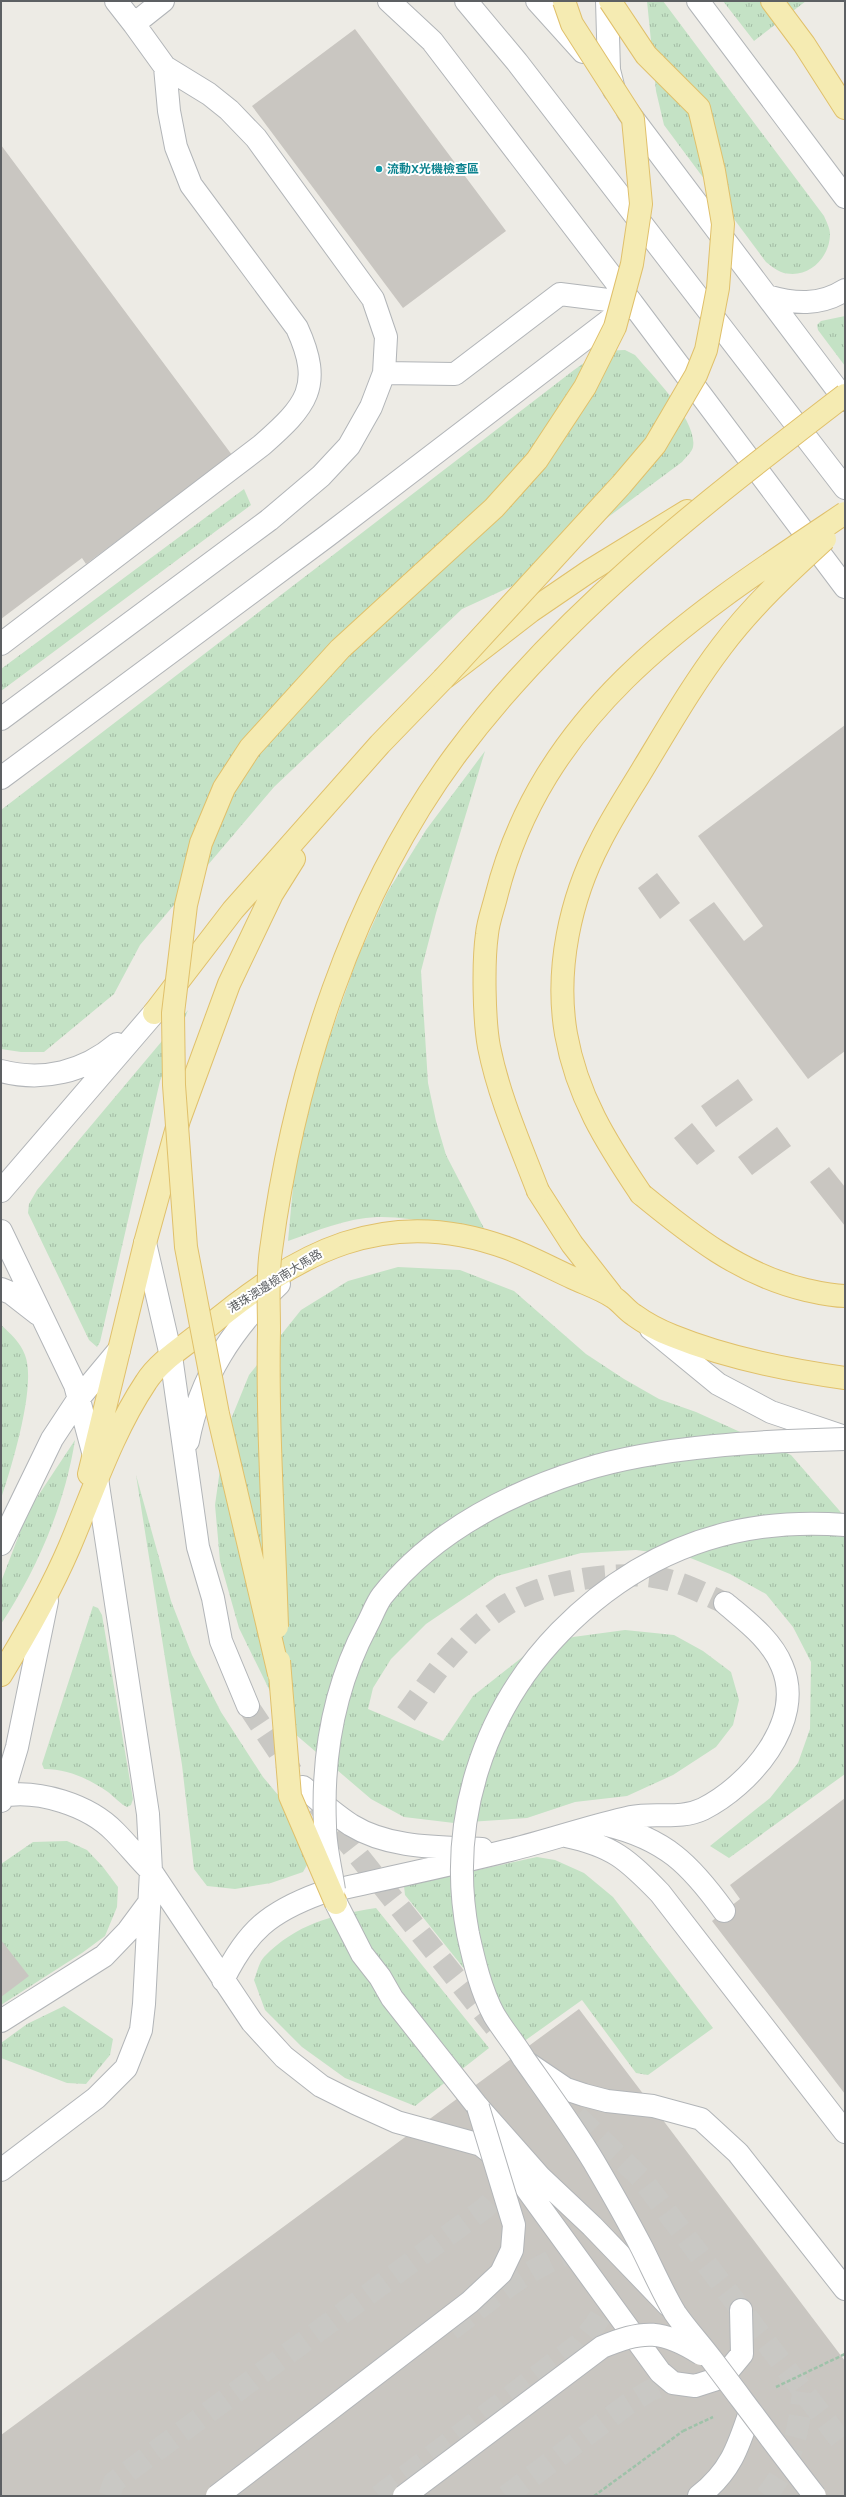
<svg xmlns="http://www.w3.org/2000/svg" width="846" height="2497" font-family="'DM Sans','Noto Sans SC',sans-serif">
<defs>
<pattern id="grass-tufts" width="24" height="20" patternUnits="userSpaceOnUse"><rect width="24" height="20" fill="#c4e2c5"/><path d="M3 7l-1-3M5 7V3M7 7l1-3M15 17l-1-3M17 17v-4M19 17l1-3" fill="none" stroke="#a2bba4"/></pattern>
</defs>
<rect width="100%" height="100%" fill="#edebe5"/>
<path fill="url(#grass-tufts)" d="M647,1H663L824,216C826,221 830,228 830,234C830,258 807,281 781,272C776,270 770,265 766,262L664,125L656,91Z
M723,1H806L754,41Z
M845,316V366L818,330L817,325L821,321Z
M625,350L635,355C652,375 698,421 693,447C692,452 685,458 682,462L521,582L462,609L274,787L140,945L114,994L44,1052H21L1,1049V810L574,370L601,351Z
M244,489L251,505L1,691V669Z
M485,751L436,913L421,971L428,1083L436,1121L446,1155L489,1238C453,1228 415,1216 377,1217C347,1218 316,1231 288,1241L295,1165L305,1117L323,1056L357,959L387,893L426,830Z
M188,1010L160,1081L100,1342L97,1347L89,1340L28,1213L29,1204L37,1190Z
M398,1267L460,1270L514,1291L586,1354L624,1379L659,1399L696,1412L791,1455L845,1517V1774L729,1858L710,1846L770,1798L798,1763L810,1729L811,1662L793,1627L766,1594L730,1574L688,1557L636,1550L581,1553L497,1576L426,1624L391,1659L373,1688L368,1709L443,1741L473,1696L525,1655L573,1637L625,1630L674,1635L703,1651L731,1672L739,1700L733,1725L716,1747L673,1775L627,1796L575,1802L527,1818L454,1823L404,1817L371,1799L288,1728L239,1628L220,1561L215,1505L225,1434L249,1375L301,1310L348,1281Z
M1,1325C11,1334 20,1342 25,1355C37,1386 11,1468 1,1499Z
M75,1440C65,1504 37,1570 1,1624V1582L28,1511Z
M136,1475L171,1601L192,1655L221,1712L263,1777L299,1820L311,1858L303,1872L271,1883L235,1889L207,1886L194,1869L182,1765Z
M93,1606L98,1608L102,1615L133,1799L131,1805L127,1807C119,1803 115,1797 108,1792C89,1779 68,1769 44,1769L42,1764Z
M67,1841L87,1850L103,1867L118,1887L117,1907L105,1936L82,1953L1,2005V1864L33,1842Z
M537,1857L555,1860L584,1873L613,1897L713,2028L648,2075L636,2073L582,2000L523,2042L405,1895L404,1886Z
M376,1908L489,2048L415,2106L345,2078L302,2047L265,2010L254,1980C257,1973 259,1962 264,1957C296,1924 332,1915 376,1908Z
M64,2006L113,2039L110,2055L86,2084L67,2083L1,2058V2043L27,2024Z"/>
<path fill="#c9c6c1" d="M355,29L506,231L403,308L252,106Z
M1,145L232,455L86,564L82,558L1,619Z
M845,725V1051L808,1079L689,920L714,902L744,941L763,926L698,836Z
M657,873L680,903L660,919L638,888Z
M738,1079L753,1100L716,1127L701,1106Z
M692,1123L715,1151L697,1165L674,1138Z
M777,1127L791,1146L752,1175L738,1157Z
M829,1167L845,1187V1226L810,1182Z
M845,1798V2094L712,1921L740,1899L730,1885Z
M1,1940L29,1976L1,1997Z
M579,2009L845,2361V2496H1V2435Z"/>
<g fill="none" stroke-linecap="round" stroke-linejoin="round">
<path stroke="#c9c8c4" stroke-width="22" stroke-dasharray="22 11" stroke-linecap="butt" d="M248,1706L292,1772
M406,1714C422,1693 437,1668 456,1649C470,1633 488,1616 506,1605C545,1581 609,1571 654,1577C678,1580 702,1593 725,1603
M318,1805L495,2027
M553,2093L641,2178L845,2446
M451,2330C490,2301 526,2268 573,2252
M109,2496L114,2482L485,2208L502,2190L511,2175
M379,2496L579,2344L595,2325L609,2302
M506,2496L628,2404L649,2391L672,2381
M766,2496C793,2463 798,2432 803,2392"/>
<defs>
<path id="minor" d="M116,1L134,24
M466,1L517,62L845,488
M537,1L583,52
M607,1L609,70L614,90
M698,1L845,197
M628,112L845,400
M767,296C794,304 820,306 845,290
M384,373L455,374L560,294L632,303L845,587
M1,644L262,445C306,406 324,387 297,328L191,185L176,147L169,111L165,67
M1,719L269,520L321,476L349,446L371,407L384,373L386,337L373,299L256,138L229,110L209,94L165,67L134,24L163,1
M1,778L327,536L632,303L432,41L389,1
M1,1071C43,1082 84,1072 117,1044
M1,1191L154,1013
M1,1231L75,1385L93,1452L148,1814L151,1871L144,2004L141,2030L126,2068L96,2098L1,2170
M145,1243L171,1356L198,1547L213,1598L221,1641L248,1706
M1,1289L11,1293L38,1314
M651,1329L718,1384L771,1412L845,1437
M188,1441C200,1377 233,1328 279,1284
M1,1544L52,1439L79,1398L119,1350
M303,1787C318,1800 334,1814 351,1825C390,1849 439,1847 482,1849
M1,1796C38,1789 89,1805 115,1832C128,1845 138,1858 151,1871L252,2022L284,2057L321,2086L355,2103L397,2122L481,2145L513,2170L660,2372L673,2383L695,2386L723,2377L742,2354L741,2310
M1,1801L17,1747L47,1601
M607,1825C665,1839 690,1864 724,1911
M566,1836C613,1846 627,1859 660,1893L845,2132
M336,1903L362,1954L380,1977L392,1998L478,2107L540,2177L592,2226L668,2305
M223,1980C247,1931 269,1912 321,1893C384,1879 447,1866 510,1850C551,1840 590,1826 631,1817C655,1812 680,1820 703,1809C749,1786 806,1722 782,1666C771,1639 746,1621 725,1603
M1,2021L104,1956L128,1931L148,1904
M529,2064L566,2089L584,2095L607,2101L653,2106L701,2119L738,2153L845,2289
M699,2496C730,2472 738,2448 750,2412"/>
<path id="major" d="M772,1L804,44L845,108
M154,1013L233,910L380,744L443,679L531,611L591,570L687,511
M538,1191L572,1244L611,1294
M641,1194C691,1235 741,1275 806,1290C819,1293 831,1296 845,1296
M89,1474L145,1243L179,1120L229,984L272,894L294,859
M1,1675C26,1634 50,1592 69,1548C93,1492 112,1433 146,1382C159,1361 185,1346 204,1330C296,1253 385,1203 507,1248C529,1256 551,1268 573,1278C586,1284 601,1289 613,1297C621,1302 626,1310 634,1315C645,1323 660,1331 673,1336C727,1358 787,1370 845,1378"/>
</defs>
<use href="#minor" stroke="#b2b5b8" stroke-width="24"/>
<use href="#major" stroke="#e0c06b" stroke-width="24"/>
<path stroke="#9ec2a9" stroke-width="2.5" stroke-dasharray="4 2" stroke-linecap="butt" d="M594,2496L683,2431"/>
<use href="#minor" stroke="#fff" stroke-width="22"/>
<use href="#major" stroke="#f5ebb2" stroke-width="22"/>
<defs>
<path id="minor-bridge" d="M334,1890C331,1869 325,1847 325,1826C322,1756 334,1687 367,1625C372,1616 376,1604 382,1596C432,1533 507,1494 583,1470C659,1446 764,1441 845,1439
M217,2496L470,2302L501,2273L512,2250L514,2225L478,2107
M404,2496L602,2347C643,2329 664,2330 701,2354
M815,2496C780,2451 746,2405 712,2360C700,2344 686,2329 675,2313C663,2293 653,2270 642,2248C627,2219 611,2191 594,2162C573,2127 548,2093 524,2059C515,2044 503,2030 494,2015C481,1991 474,1961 468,1934C447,1824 482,1712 560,1632C638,1552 733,1516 845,1525"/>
<path id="major-bridge" d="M443,679L621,485L655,445L696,375L706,350L718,288L723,224L714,171L699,108L646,55L610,1
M538,1191C520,1144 499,1097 489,1047C484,1020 483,962 487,934C488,922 493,909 496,897C543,709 694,614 845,513
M641,1194C606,1142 577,1096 566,1034C555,970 570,899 600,842C613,816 629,792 644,767C669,726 693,684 722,646C752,606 788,573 825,539
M277,1627C274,1527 267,1429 269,1330C269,1303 267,1276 271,1250C294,1077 352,894 457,753C563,611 706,502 845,395
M279,1661L290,1796L336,1903
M279,1674L218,1414L186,1247L174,1085L173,1013L186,905L201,843L224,788L250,748L340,649L494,508L537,460L585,387L615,327L632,264L641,204L633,119L572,24L564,1"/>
</defs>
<use href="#minor-bridge" stroke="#b2b5b8" stroke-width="24" stroke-linecap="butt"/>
<use href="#major-bridge" stroke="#e0c06b" stroke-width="24" stroke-linecap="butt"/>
<path stroke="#9ec2a9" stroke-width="2.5" stroke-dasharray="4 2" stroke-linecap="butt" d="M776,2387L845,2354
M683,2431L713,2417"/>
<use href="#minor-bridge" stroke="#fff" stroke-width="22"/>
<use href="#major-bridge" stroke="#f5ebb2" stroke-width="22"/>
</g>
<circle fill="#0f9aa8" stroke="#fff" stroke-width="1.5" cx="379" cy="169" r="4"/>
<g text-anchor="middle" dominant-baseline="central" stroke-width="4" stroke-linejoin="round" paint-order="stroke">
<g font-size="12" font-weight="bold" fill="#0d838f" stroke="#fff" text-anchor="start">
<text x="387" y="169">流動X光機檢查區</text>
</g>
<g font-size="12" fill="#5d6063" stroke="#fff">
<text transform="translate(275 1281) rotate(-32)">港珠澳邊檢南大馬路</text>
</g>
</g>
<rect width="846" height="2497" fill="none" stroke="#5d6063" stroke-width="4"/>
</svg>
